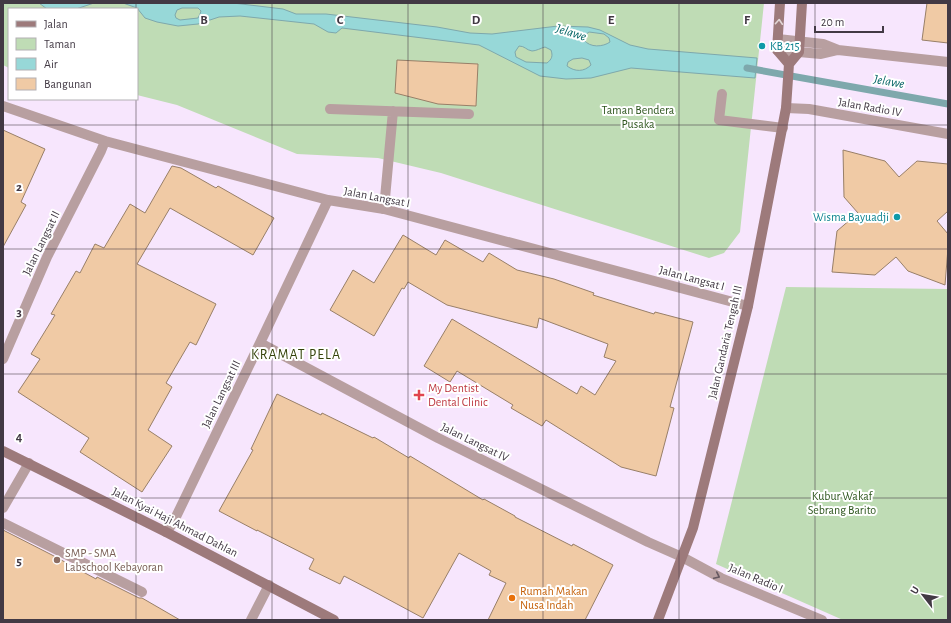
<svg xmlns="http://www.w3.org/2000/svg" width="951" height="623" font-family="'Alegreya Sans',sans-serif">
<rect width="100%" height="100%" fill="#f7e6fd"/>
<path fill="#bfdcb5" d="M3,3H764L740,232L724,253L709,258L441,173L378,158L297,154L177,105L137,95V9H9V68L3,65Z
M786,287L948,289V620H843L716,564Z"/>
<path fill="#97d8d8" stroke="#7ea8ac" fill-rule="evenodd" d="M39,3H94L76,9H47Z
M123,3H233L283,9L296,14H326L437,27L470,33L492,34L558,26L588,27L600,30L630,45L648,49L757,58L755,78L631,68L591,78L566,79L540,76L479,45L342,28L336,33L328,32L314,24L240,16L219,17L198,24L178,26L157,22L145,18L137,8ZM182,8H198L201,11L200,14L198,18L180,20L176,18L175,15L177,10ZM589,32L604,34L609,38L610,42C603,47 590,48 584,40L585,35ZM519,46C525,46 526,50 532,51C536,51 541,48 545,47L551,50C553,56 552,59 547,63L526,62L516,57L515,52ZM582,58L589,60L591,65C584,72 575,72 567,66L568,62L573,59Z"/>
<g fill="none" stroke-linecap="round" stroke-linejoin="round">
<path stroke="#7ea8ac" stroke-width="7" d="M747,68L948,104"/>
</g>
<path fill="#f0caa5" stroke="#987f68" d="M927,3H948V43L922,40Z
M397,60L478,64L476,106L438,104L395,93Z
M3,130L45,149L21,202L26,205L3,247Z
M843,150L885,161L899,177L917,161L948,164V211L937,221L948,234V248L945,285L908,271L896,257L875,275L832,272L837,231L858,213L844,197Z
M172,166L181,168L216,188L218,186L274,218L253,255L170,208L137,264L216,304L196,345L190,342L166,383L172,387L148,430L172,446L142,492L80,452L89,438L18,392L40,359L31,354L55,315L51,314L76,271L80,273L95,244L104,248L130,204L145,213Z
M403,235L436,255L445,240L483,262L489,253L517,270L554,279L594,293L593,295L654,314L655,312L693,322L670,407L674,408L656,476L621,467L546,420L542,426L511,408L513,405L457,371L450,382L424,366L452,319L577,394L581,386L595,395L616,361L604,357L608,344L539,318L537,328L447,305L408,282L404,289L402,288L374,336L330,310L353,270L374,283Z
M277,394L321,415L322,413L373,438L374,437L409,458L410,456L483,500L484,499L515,516V517L572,546L573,544L613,565L585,620H488L506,583L489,575L491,571L459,553L423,618L371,590L344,576L340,584L309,569L314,559L257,530V531L219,511L253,450L251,449Z
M3,530L52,555L96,579L97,577L139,598H142L180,620H3Z"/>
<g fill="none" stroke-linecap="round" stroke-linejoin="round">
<path stroke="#b89fa0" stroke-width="10" d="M778,39L823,44L838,50L948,62
M777,50L821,54L838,50
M722,94L719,120L783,128
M330,109L469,114
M384,209L393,111
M3,508L29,463
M3,523L142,592"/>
<path stroke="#b89fa0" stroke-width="10" d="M3,106L105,141L328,200L384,209L748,306
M786,108L809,109L948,134
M260,343L438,438L648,542L682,557L721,578L822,620
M3,359L47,257L101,151L105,141
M166,532L173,523L260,343L328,200
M251,620L269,585"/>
<path stroke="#9d7a7b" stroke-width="10" d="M789,64L799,52L802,3
M3,451L166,532L334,620
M658,620L693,528L748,306L786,108L789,64L777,50L780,3"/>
</g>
<defs><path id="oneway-chevron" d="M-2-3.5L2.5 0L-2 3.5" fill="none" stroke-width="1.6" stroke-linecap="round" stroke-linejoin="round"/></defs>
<use stroke="#e2d7d7" href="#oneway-chevron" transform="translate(779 22) rotate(-86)"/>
<use stroke="#655860" href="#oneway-chevron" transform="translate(717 576) rotate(25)"/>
<path fill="none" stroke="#423944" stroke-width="1" stroke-opacity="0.55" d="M136,3V9M272,3V620M408,3V620M543,3V620M679,3V620M815,3V620M136,99V620M3,125H948M3,249H948M3,374H948M3,498H948"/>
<g fill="#0f9aa8" stroke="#fff" stroke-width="1.5">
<circle cx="762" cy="46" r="4"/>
<circle cx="897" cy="217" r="4"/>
</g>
<path fill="#e0444e" stroke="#fff" stroke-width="1.5" d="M417 389h4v4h4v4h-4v4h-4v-4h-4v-4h4z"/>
<circle fill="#8d6e63" stroke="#fff" stroke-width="1.5" cx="57" cy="560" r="4"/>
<circle fill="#e8710a" stroke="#fff" stroke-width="1.5" cx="512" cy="598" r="4"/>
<g text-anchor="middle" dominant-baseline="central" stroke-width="4" stroke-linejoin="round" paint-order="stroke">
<g font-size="12" fill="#0d838f" stroke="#fff" text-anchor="start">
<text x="770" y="46">KB 215</text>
<text x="889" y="217" text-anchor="end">Wisma Bayuadji</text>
</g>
<g font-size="12" fill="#423944" stroke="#fff">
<text transform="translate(870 107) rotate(10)">Jalan Radio IV</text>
<text transform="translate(377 197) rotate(11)">Jalan Langsat I</text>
<text transform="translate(41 243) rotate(-64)">Jalan Langsat II</text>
<text transform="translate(692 278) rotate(15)">Jalan Langsat I</text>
<text transform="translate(725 342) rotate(-77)">Jalan Gandaria Tengah III</text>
<text transform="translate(221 394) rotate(-64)">Jalan Langsat III</text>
<text transform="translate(475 442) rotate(26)">Jalan Langsat IV</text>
<text transform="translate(175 522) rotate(27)">Jalan Kyai Haji Ahmad Dahlan</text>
<text transform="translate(756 578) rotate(23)">Jalan Radio I</text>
</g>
<g font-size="12" fill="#2e561e" stroke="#fff">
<text x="638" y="110">Taman Bendera<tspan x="638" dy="14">Pusaka</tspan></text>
<text x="842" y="496">Kubur Wakaf<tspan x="842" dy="14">Sebrang Barito</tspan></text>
</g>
<g font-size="12" fill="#be3a42" stroke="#fff" text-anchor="start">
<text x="428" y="388">My Dentist<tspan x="428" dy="14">Dental Clinic</tspan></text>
</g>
<g font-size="12" fill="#785e54" stroke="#fff" text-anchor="start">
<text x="65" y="553">SMP - SMA<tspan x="65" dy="14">Labschool Kebayoran</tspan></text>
</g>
<g font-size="12" fill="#c56008" stroke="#fff" text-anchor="start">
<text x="520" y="591">Rumah Makan<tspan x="520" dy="14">Nusa Indah</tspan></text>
</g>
<g font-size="13" font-style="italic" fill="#006263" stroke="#fff">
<text transform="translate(571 33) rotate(17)">Jelawe</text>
<text transform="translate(889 82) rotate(10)">Jelawe</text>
</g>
<g font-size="14" letter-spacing="1" fill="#344209" stroke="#fff">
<text x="296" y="355">KRAMAT PELA</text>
</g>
</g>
<g font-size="13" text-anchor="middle" font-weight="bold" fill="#423944" stroke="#fff" stroke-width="4" stroke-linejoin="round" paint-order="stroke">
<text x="204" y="24">B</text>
<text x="340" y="24">C</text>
<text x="476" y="24">D</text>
<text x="611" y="24">E</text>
<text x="747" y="24">F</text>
<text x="19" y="191">2</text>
<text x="19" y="316">3</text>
<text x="19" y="441">4</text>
<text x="19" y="565">5</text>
</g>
<rect width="951" height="623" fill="none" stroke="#423944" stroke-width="8"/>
<rect x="8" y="8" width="130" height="92" fill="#ffffff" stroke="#b3b0b4"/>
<rect x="16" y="21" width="20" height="6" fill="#9d7a7b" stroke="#b3b0b4"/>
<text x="44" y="28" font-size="12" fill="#423944">Jalan</text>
<rect x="16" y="38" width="20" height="12" fill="#bfdcb5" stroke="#b3b0b4"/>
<text x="44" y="48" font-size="12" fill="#423944">Taman</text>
<rect x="16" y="58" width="20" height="12" fill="#97d8d8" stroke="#b3b0b4"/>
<text x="44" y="68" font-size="12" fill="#423944">Air</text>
<rect x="16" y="78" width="20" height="12" fill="#f0caa5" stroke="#b3b0b4"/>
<text x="44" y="88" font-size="12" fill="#423944">Bangunan</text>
<g transform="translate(923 595) rotate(301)" stroke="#ffffff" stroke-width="3" paint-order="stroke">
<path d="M0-3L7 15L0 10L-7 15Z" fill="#423944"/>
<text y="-6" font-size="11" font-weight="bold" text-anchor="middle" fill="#423944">U</text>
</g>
<path d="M815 26v6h68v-6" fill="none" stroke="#423944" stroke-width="2"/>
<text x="821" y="26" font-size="12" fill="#423944" stroke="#ffffff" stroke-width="3" paint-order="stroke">20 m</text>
</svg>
